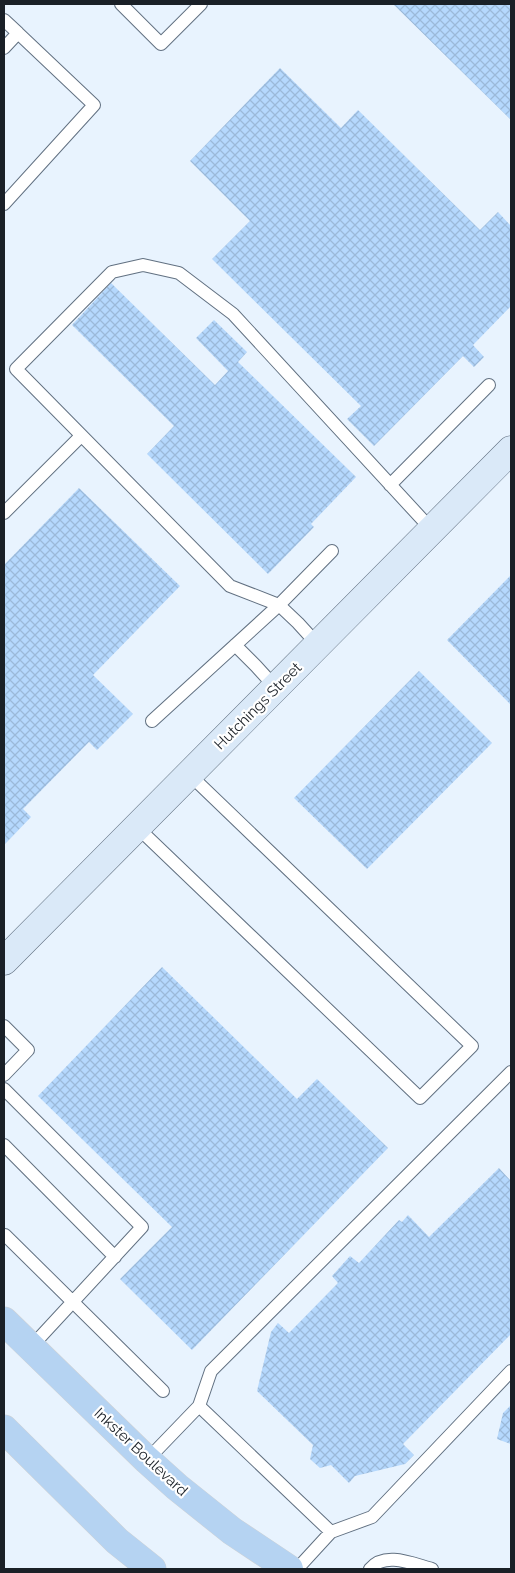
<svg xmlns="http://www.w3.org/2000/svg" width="515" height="1573" font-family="Raleway,sans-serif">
<defs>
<pattern id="building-cross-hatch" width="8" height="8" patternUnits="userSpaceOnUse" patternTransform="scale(1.25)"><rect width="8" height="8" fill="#b5d8fd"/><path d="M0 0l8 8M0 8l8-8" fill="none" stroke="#9bb9d9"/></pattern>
</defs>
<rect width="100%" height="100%" fill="#e8f3fe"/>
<path fill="url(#building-cross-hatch)" d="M393,4H511V120Z
M280,68L341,128L358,110L480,230L498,212L511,226V306L473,345L484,357L474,367L463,356L374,446L347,419L361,406L212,259L250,221L190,161Z
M111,283L215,385L228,371L196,338L214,320L247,352L238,362L356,477L311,524L314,527L268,574L147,454L174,426L72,325Z
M79,488L180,586L93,675L133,714L97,750L89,742L23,809L31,817L4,845V565Z
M511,575V705L447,640Z
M419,671L492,743L367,869L294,798Z
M162,967L297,1099L317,1079L388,1148L192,1350L120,1279L172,1227L38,1096Z
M499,1168L511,1181V1334L403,1444L414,1455L405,1464L355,1476L349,1483L331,1465L320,1468L310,1459L313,1445L257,1391L271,1332L278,1323L289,1333L338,1283L332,1276L350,1256L359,1263L399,1220L402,1222L408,1215L429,1237Z
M511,1405V1444L497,1439L503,1413Z"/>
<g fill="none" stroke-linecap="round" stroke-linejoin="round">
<defs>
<path id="lane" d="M121,4L161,44L201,4
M4,20L18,33L4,48
M4,204L94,105L18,33
M390,485L489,385
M4,513L81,436
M235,645L256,666L276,688
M318,645L298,623L279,605L230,586L16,369L112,272L143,265L179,273L233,314L432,530
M152,721L279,605L332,551
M137,827L420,1098L472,1046L190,775
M4,1026L28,1050L4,1075
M4,1089L142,1227L31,1347
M4,1145L115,1257
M5,1235L163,1391
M199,1406L331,1532
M147,1460L199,1406L211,1371L511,1072
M297,1569L331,1532L372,1517L511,1371
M370,1569C385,1551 413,1564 432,1569"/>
<path id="secondary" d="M4,961L511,450"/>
<path id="primary" d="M4,1321L147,1460L177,1487L232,1531L289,1569
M4,1429L117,1541L152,1569"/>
</defs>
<use href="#lane" stroke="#617081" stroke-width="14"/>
<use href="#secondary" stroke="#617081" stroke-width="29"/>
<use href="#primary" stroke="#d1d2d4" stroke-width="29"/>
<use href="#lane" stroke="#fff" stroke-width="12"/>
<use href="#secondary" stroke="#dae9f8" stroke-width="28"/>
<use href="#primary" stroke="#b5d3f2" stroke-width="28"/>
</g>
<g text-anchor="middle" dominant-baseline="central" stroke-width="4.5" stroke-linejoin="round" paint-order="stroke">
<g font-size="15" fill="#1a2027" stroke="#fff">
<text transform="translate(258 706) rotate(-45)">Hutchings Street</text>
<text transform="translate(141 1452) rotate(43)">Inkster Boulevard</text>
</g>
</g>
<rect width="515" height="1573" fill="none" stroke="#1a2027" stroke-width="10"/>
</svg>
